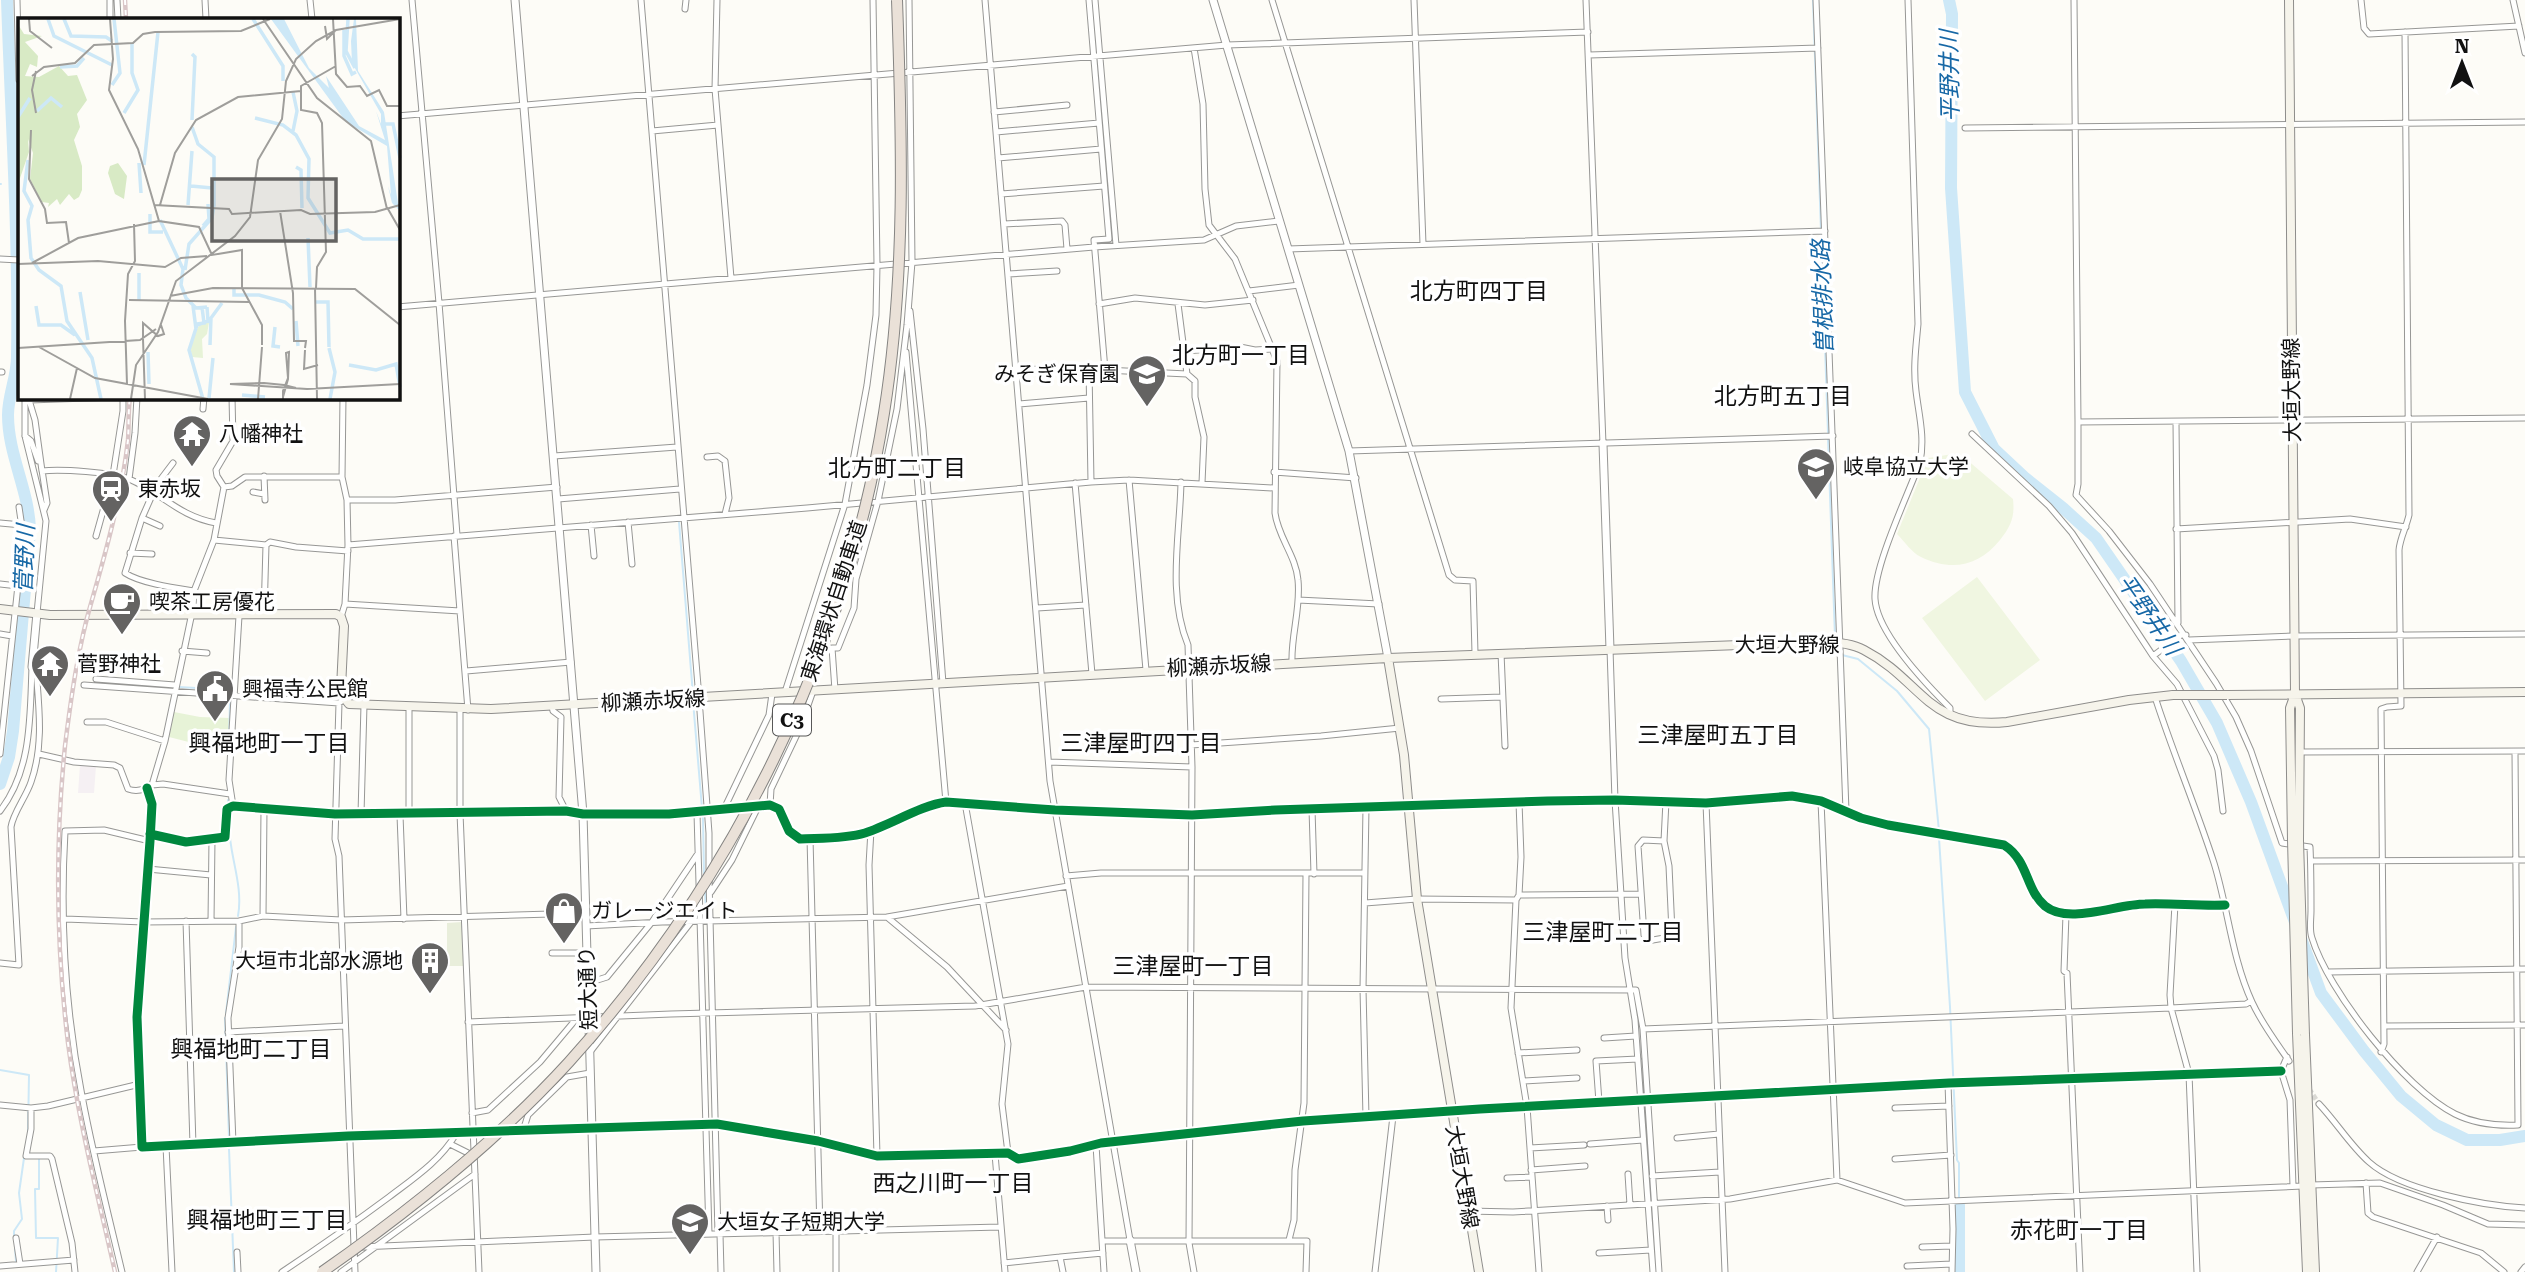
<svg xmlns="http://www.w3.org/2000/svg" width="2525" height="1272" font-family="'Roboto Serif','Noto Sans JP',serif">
<rect width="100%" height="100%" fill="#fdfcf7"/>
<path fill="#f5f0f3" d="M80,765L96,766L94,793H78Z"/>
<path fill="#e7f3d7" d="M174,712L200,717L230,718L228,752L169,737Z"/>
<path fill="#e9eedb" d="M462,922L464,966H447V923Z"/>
<path fill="#f0f6e1" d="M1959,453L2013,499C2015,517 2011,526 2000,540C1979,566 1952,572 1921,557C1912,553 1904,541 1897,534L1928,458Z
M1977,577L2040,660L1985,701L1922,618Z"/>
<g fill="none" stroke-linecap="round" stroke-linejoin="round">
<path stroke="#cde8f7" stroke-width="2" d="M1813,0L1828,433
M0,184H1
M1828,438L1835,637
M679,522L693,695
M1842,655L1858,659L1897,691L1929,729L1939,831
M179,687L230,690V692
M693,701L703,820L704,873
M229,746L230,699
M228,800V803
M229,818C227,851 244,883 238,916
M1939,838L1950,1007L1957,1160L1959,1163V1205
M705,889L706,916
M226,1013L236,927
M225,1018L229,1137
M0,1070L29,1075L28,1132
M229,1149L234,1272
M39,1158V1189H35L36,1238H58L56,1272
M14,1237V1231L22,1219L19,1193L24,1158
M15,1249L16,1261"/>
<path stroke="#cde8f7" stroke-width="12" d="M1949,0L1952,14L1951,188L1965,392L1994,449L2024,477L2063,508L2096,538L2181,661L2217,723L2251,802L2321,993L2364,1051L2401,1096L2436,1125L2467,1140H2500L2525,1136
M0,784L9,757L13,731L30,530C29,490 8,455 8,415C8,395 17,377 17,357C19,238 11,119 7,0
M1959,1272V1205"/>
<path stroke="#dad9d4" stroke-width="5" stroke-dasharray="5 2.5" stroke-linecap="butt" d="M2309,1089L2319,1104"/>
<defs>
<path id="minor" d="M17,0L19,80
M110,0V19
M117,0L118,19
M205,0L206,19
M310,0L312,19
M412,0L439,303L457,535
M641,0L699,698L709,833V869
M717,0L715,89L731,278
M985,0L1050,781L1130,1240
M1095,0L1116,245
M1272,0L1449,575L1455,580L1473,581L1475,653
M1414,0L1423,244
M1586,0L1603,444
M1816,0L1846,811
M1908,0L1918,324C1916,346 1913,368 1916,391C1919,416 1925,437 1920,462C1908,495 1873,567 1875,599C1877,633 1927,685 1950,708V715
M2074,0L2078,422V484L2076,495L2109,531L2150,584L2216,683L2236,717L2251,751L2282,843L2310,847C2311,868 2311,890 2311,911C2311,920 2309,930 2312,938C2328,991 2405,1089 2455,1114C2475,1124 2496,1126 2518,1125L2515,752
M2361,0L2364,28L2369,34L2519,26
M2513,0L2525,53
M685,9L686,0
M1194,48L1203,104L1205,189L1209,225L1235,259L1277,361L1275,513C1278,537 1296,556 1298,580C1301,608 1291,635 1292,662
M1589,55L1818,48
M994,112L1067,105
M397,116L1227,45L1588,32
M1965,128L2525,122
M652,131L718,125
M996,132L1099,123
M998,158L1101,149
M1001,194L1104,186
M1004,224L1062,221L1065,225L1067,249
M1288,249L1825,231
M0,259L19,260
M1008,274L1057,271
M1249,291L1299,285
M1099,304L1135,298L1205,305L1253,300
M1178,304L1187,374L1195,381V397L1204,437L1202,483
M397,307L1094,247L1204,240L1236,226L1279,221
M910,311L923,429L943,683
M1184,351L1240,347L1255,350L1272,349
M906,352L946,802
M1016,369L1105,370L1094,240L1109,239L1089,0
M1089,369L1091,482
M1105,370L1187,374
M0,372H2
M25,397V436L46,521L37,613
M24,399L29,400L35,420L42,471C60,469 113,472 129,479C162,493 178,516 216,523
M29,400L116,397
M1019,404L1089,398
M203,409L204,397
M2078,422L2525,418
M2176,422L2178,623
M1972,434L2049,506L2072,533L2153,656L2177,684L2214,756L2218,770L2223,811
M25,436L31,441L38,461
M1349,451L1833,436
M554,456L677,447
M707,457L718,456L725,461L729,498L725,514
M42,470L47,503L44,510
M1274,472L1356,478
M264,476L265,500
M129,479L135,433L137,397
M1129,480L1146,670
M1181,482C1180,535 1167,594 1188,645L1192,767L1189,1243L1194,1272
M1075,483L1092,674
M224,487L232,486L245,477H342
M151,492L173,463
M253,492L264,494
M153,493L142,518L125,573C140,583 175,588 194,591
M558,499L680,489
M347,500H395L557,487
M142,518L160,526
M628,522L632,564
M0,523L22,525
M591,525L594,556
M2176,529L2350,519L2406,527
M96,536L113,475L123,411V397
M214,540L266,545L270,542L296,547L348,551
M348,545L807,508L1091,482L1129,480L1274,488
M130,553L152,554
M0,584L18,586
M1298,600L1379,604
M345,604L460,611L454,536
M1037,608L1086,605
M460,611L468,710
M264,615L266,545
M341,617L345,604L348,545L347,500L342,477L343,397
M0,634L12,636
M2189,640L2295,636L2525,634
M1610,649L1615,800L1625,958L1635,1020L1653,1272
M182,651L207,653
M1501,653L1505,746
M2153,656L2181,635H2186
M466,671L571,662
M96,679L175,685
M84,685L339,703L342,701
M835,690L832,648H838L854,608L856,579L878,501L897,409L907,325L912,262L909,0
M785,692L845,504L867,385L876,315L877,265L873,0
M2155,697C2173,753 2196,807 2214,863C2228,908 2232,959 2252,1002C2262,1024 2276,1042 2289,1061
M1441,699L1502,697
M339,703L335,839L339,856L355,1272
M552,706L553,711L561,717L559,797L566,811
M409,708V815
M460,709V813L479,1272
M87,722H106L165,741
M1191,745L1321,736L1400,728
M2300,752L2525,751
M0,754L21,557L23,534L19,507
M39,754L74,762L114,765L120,768L128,789C137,792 143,790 152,785L165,741L193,608L194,591L214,540L224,487L217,476L216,470L233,441L232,397
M1049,762L1192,767
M152,785L163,784L230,794
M147,788L152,804L150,841L137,1017L142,1147L348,1136L717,1124L818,1141L877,1156L1008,1153L1018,1159L1070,1151L1101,1143L1303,1121L1480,1109L1949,1083L2281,1071
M1821,801L1837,1180
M1519,802L1521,857L1519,895L1516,900L1511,1008L1527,1107L1539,1272
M965,803L1008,1044L1002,1104L1008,1153
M1706,803L1725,1272
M770,805L771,789L800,728L813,691
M233,806L229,780L239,616
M1366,807L1363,989L1366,1117
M1312,809L1314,874
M0,811C32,770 30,716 32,667
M723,811L769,715L772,694
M697,813L709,1234
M361,814L364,705
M400,815L404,919
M871,830L869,865L877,1156
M150,834L186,842L225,837L227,809L233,806L335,814L566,811L583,814H669L770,805L779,809L789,831L800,839C820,838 845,839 865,833C890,825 922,805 946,802L1055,810L1192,815L1275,810L1547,801L1615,800L1706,803L1792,796L1821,801L1861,818L1888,825L2004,845C2029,861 2025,889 2045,906C2068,925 2117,904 2145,904C2172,903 2198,906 2225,905
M810,838L820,1231
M1664,841L1669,866L1672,932L1670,937L1647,941L1644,935L1638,846L1643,840L1664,841L1666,801
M2311,861L2525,860
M148,869L211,875
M1066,876L1101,873H1364
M709,879L718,1234
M711,892L732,860L758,807
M1519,895L1641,894
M1365,903L1417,899L1516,900
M2175,904L2170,995L2171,1008L2189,1074L2197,1272
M2066,914L2064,971L2067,973L2080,1272
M263,916L264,809
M887,917L1068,886
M65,919L144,922L239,921L263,916L341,920L585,913
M186,921L193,1145
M211,921L212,839
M586,926L662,922L887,917L947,967L1006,1030
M552,953H587
M0,963L19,965L11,827C13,813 26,797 31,782C44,745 39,708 36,669L32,667
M2328,972L2525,969
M588,983L607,977L652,922L697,855
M468,1022L671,1014L975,1006L1086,987L1636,990L1643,1029L1659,1272
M2384,1026L2525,1025
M1643,1029L2171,1008L2246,1004L2251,1001
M228,1032L344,1026
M1604,1038L1636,1036
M590,1052L691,922
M2381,1052L2384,1044L2381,709L2387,707L2401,706L2399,550C2400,538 2406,528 2409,515L2405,32
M1518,1053L1577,1050
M2287,1057L2281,1071L2290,1100L2293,1186
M1523,1081L1577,1078
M1948,1083L1953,1229L1952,1272
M1599,1102L1596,1061L1638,1059
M2319,1104C2337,1123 2350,1145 2369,1162C2400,1190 2484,1206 2525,1208
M0,1105L31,1108L48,1106L140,1084
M31,1108V1129L26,1156H50L52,1159L72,1243L75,1272
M1895,1108L1949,1106
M472,1113L488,1110L540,1062L577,1018
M523,1131L528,1115L567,1077L590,1073
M1677,1138L1719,1134
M233,1143L228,1018L239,947V921
M450,1144L472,1155
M1590,1144L1643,1140
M1096,1145L1104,1272
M166,1146L172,1272
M1530,1148L1584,1145
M94,1151L142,1147
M995,1154L1005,1272
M1895,1159L1951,1155
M1531,1170L1585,1166
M1628,1174L1630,1205
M1652,1176L1720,1172
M1507,1178L1532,1177
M2366,1183L2368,1213L2373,1217L2481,1253L2504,1272
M2311,1185L2380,1183L2443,1205L2488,1224L2525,1225
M1607,1206L1608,1220
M1468,1211L1513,1212L1730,1199L1837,1180L1905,1203L2303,1186
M836,1231V1272
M776,1232L777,1272
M720,1234L721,1272
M16,1238L20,1264
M1289,1240L1294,1220L1295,1170L1304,1103L1306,874
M1102,1241H1307L1306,1272
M360,1247L595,1237L1000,1227
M1922,1247L1952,1246
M237,1252L238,1272
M1599,1253L1651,1250
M1004,1263L1060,1257
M0,1266L74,1260
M1907,1266L1952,1264
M122,1272C108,1213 93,1155 82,1096C65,1009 60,918 65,831L104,830L150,841
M282,1272C318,1248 354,1223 389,1197C414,1178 440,1161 456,1134
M341,1272L475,1174
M1063,1272L1060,1257L1103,1253
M1375,1272L1393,1116
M2417,1272L2437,1237
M2521,1272L2525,1267"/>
<path id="tertiary" d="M515,0L583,814L596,1272
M1213,0L1349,451L1388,658
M1603,444L1610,649
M32,667L37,613
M1130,1240L1136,1272"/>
<path id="secondary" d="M2289,0L2295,694L2300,708L2299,841
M0,609L50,615L336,614L341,617L344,626L341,688L342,695L349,704L491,709L1388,658L1822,642C1836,642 1851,643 1864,650C1922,680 1927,730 2007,722L2129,700L2173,695
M1388,658L1404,755L1417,899L1479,1272
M2227,695L2525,692
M2292,840L2290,708L2295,694
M2297,1033L2307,1272
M2305,1035L2315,1272"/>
</defs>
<use href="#minor" stroke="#979795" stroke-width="7"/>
<use href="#tertiary" stroke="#979795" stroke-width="9"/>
<use href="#secondary" stroke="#8e8d8b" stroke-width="10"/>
<use href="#minor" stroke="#fffffe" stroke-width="5"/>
<use href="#tertiary" stroke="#fffffe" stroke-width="7"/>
<use href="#secondary" stroke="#f6f4eb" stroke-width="8"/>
<defs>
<path id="rail" d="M125,0L126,19
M115,1272C98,1196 78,1120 68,1043C56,945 55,845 65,746C71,698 78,647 92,600C107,548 122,493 128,440C129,426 128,411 130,397"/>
</defs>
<use href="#rail" stroke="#d9c6c7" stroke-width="4.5"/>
<use href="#rail" stroke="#fff" stroke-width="2" stroke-dasharray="5" stroke-linecap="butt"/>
<defs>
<path id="secondary-bridge" d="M2173,695H2227
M2292,840L2297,1033
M2299,841L2305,1035"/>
<path id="motorway-bridge" d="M322,1272C411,1210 496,1142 569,1062C732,881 846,654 884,413C906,276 902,138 897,0"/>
</defs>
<use href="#secondary-bridge" stroke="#8e8d8b" stroke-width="10" stroke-linecap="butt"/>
<use href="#motorway-bridge" stroke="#858482" stroke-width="12" stroke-linecap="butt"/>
<use href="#secondary-bridge" stroke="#f6f4eb" stroke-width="8"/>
<use href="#motorway-bridge" stroke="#eae1d8" stroke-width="10"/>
<defs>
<path id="cycleway" d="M147,788L152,804L150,841L137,1017L142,1147L348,1136L717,1124L818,1141L877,1156L1008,1153L1018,1159L1070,1151L1101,1143L1303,1121L1480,1109L1949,1083L2281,1071
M150,834L186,842L225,837L227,809L233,806L335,814L566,811L583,814H669L770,805L779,809L789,831L800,839C820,838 845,839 865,833C890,825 922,805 946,802L1055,810L1192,815L1275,810L1547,801L1615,800L1706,803L1792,796L1821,801L1861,818L1888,825L2004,845C2029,861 2025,889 2045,906C2068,925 2117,904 2145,904C2172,903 2198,906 2225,905"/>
</defs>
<use href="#cycleway" stroke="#fff" stroke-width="13"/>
<use href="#cycleway" stroke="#00873e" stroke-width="9"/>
</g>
<defs>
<symbol id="school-pin" viewBox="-11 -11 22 30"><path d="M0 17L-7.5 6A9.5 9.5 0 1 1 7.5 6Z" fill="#646362" stroke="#fff"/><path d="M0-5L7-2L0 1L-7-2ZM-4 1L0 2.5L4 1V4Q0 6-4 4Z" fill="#fff"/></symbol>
<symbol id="temple-pin" viewBox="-11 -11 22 30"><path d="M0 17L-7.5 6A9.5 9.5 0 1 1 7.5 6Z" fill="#646362" stroke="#fff"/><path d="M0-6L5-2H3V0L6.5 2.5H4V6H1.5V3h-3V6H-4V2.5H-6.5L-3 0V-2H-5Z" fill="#fff"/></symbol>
<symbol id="university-pin" viewBox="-11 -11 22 30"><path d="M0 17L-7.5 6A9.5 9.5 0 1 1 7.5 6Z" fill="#646362" stroke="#fff"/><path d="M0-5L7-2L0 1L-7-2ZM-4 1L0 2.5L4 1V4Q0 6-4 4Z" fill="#fff"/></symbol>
<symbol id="station-pin" viewBox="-11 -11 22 30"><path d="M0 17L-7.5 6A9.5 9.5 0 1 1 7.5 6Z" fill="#646362" stroke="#fff"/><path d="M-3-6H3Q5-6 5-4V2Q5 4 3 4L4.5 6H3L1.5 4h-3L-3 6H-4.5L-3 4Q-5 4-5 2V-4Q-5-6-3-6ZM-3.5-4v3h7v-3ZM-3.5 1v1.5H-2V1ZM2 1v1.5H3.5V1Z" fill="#fff"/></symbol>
<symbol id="cafe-pin" viewBox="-11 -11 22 30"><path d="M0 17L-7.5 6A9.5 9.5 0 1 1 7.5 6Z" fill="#646362" stroke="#fff"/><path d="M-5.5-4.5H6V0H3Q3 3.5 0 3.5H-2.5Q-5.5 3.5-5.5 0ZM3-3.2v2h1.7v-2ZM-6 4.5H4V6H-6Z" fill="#fff"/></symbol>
<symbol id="civic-pin" viewBox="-11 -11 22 30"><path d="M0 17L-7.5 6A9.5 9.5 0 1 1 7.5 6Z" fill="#646362" stroke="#fff"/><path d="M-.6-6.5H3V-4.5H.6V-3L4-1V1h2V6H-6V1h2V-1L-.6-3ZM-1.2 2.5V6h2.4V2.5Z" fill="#fff"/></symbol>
<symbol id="shop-pin" viewBox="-11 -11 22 30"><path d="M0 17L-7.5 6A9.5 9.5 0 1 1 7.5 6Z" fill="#646362" stroke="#fff"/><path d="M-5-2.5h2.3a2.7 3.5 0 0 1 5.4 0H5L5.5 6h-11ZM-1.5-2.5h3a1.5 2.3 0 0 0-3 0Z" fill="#fff"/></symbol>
<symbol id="building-pin" viewBox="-11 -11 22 30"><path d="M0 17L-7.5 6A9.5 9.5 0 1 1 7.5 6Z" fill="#646362" stroke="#fff"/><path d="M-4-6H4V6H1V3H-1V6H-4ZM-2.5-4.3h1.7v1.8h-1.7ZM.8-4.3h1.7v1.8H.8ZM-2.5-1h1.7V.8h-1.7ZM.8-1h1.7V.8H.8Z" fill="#fff"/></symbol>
</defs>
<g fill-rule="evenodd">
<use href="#school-pin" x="1125" y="352" width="44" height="60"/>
<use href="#temple-pin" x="170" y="412" width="44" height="60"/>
<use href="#university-pin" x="1794" y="445" width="44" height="60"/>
<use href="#station-pin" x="89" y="467" width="44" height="60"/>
<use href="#cafe-pin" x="100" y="580" width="44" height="60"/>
<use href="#temple-pin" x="28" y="642" width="44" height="60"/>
<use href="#civic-pin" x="193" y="667" width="44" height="60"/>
<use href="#shop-pin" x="542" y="889" width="44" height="60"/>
<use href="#building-pin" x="408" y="939" width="44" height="60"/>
<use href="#university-pin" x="668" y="1200" width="44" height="60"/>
</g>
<g text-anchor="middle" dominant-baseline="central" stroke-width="7" stroke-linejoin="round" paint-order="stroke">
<rect fill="#fff" stroke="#585858" stroke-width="2" x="773" y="704.5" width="38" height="31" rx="5"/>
<g font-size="19" font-weight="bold" fill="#111">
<text x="792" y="720">C3</text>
</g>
<g font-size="21" fill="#111" stroke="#fff" text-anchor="start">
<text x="1120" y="374" text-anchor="end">みそぎ保育園</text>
<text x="219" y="434">八幡神社</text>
<text x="1843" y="467">岐阜協立大学</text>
<text x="138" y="489">東赤坂</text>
<text x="149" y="602">喫茶工房優花</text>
<text x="77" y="664">菅野神社</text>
<text x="242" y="689">興福寺公民館</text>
<text x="591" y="911">ガレージエイト</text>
<text x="403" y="961" text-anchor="end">大垣市北部水源地</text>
<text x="717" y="1222">大垣女子短期大学</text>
</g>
<g font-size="21" fill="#111" stroke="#fff">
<text transform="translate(2292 390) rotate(-91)">大垣大野線</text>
<text transform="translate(834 601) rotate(-72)">東海環状自動車道</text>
<text x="1787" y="645">大垣大野線</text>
<text transform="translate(1219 666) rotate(-3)">柳瀬赤坂線</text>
<text transform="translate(653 701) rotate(-3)">柳瀬赤坂線</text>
<text transform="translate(588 988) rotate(-92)">短大通り</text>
<text transform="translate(1462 1177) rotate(80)">大垣大野線</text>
</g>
<g font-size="23" font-style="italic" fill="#1768a6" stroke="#fff">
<text transform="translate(1950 76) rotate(-91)">平野井川</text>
<text transform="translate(1823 297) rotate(-92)">曽根排水路</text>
<text transform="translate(25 559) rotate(-88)">菅野川</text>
<text transform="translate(2149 615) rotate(55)">平野井川</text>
</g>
<g font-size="23" fill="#111" stroke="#fff">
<text x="1479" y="291">北方町四丁目</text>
<text x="1241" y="355">北方町一丁目</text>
<text x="1783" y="396">北方町五丁目</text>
<text x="897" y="468">北方町二丁目</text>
<text x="1718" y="735">三津屋町五丁目</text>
<text x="269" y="743">興福地町一丁目</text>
<text x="1141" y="743">三津屋町四丁目</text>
<text x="1603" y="932">三津屋町二丁目</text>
<text x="1193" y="966">三津屋町一丁目</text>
<text x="251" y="1049">興福地町二丁目</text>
<text x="953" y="1183">西之川町一丁目</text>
<text x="267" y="1220">興福地町三丁目</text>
<text x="2079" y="1230">赤花町一丁目</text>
</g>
</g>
<g transform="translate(18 18)">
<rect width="382" height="382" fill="#fdfcf7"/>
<path d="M192,299L189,316L184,321L185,340L174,339L172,328L180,309Z" fill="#e7f3d7"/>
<path d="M1,8L6,16L24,18L7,24L20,38L19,49L12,46L7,58L21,59L41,48L50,58L59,57L69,82L59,96L62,109L56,122L64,148V172L61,179L56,182L51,176L42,187L39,181L30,189L31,185L24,184L12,161L15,135L10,121L11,134L0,166ZM100,145L109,158L106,181L97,176L90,155L92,148Z" fill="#d8eac5"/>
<path d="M253,1H266L291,50L311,70L308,58L341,108L367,122L358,93L363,106V96L334,45L333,23L336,1H338L340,53L366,94L381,192L374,185L370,168L373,177L369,128L328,104Z" fill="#cde8f7"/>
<path fill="none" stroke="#cde8f7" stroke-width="3.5" d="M30,1L36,18L94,47M46,1L53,18L88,19L94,23M235,1L265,48V63M330,1L328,33L337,50M326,12V38L334,56L338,54M42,49L59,48L66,40M94,67L102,55L96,1M275,74L279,93L275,113M19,93L33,80L44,89M106,95L120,72L114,55V25M0,99L12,80M237,100L265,107L278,117L291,141L290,180L312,215L330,212L345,221H382M174,102L177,39L174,36M366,106H375L382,140M10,142L6,173L14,188L10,202L13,240L21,252L43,268L49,303L74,340L83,381M121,145L123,175M126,147L140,14M278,149L283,152L284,190M173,168L194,170M170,187L174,133M132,196V214H145M142,202L165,251L163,267L168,280L178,290L189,289M185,208L191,201L190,186M290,220L292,269M167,252L171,226L194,200L196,187V139L180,126L174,109M121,255V282M216,271V277H241L267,284L275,291M62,274L70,322M298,284H310L311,329M18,288L21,307H43L57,317M175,288L178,311M278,303L280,328M179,306L186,305L184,289M257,309L255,328L262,329M192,327L193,300L204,285M311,330L317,354L312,381M130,334L131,366M331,347L358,352L378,346L382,369M224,377L247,379M191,380L195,340M185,381L171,332L179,307L190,303L189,289"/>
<path fill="none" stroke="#9f9e9b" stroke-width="2" d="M11,1L12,13L34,30M92,1L95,41L91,72L120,131L141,203L181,209L194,237L224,232V270M245,1L299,80L353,123L369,191M315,1L318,56L329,69L342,68L349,78L361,72L369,88H382M307,8L309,21L317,13M18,53L14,72L18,95M14,58L26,49L57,45L76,27L115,25L125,16L137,14L223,13L252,1M13,112L11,161L27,191L29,205L48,204L51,225M136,187L211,191L214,196L283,192L292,196L357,194L382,187M142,187L157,135L178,102L220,79L283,73M370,191L382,212M262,193L275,275L276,323H288L287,330M14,245L60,220L141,203M0,246L80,243L147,249L163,240L189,238M224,270L244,307V327M297,270L299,381M298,270L299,249L308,234L304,105L299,95L283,92V68L318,48M152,278L195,270L337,271L382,307M111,282L231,284M125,321L127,381M125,321V305L140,318L146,316L143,307M21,329L77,360L190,381M0,330L122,322L138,311M287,332L286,351L300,347M109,366L107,303L110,256L117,243L116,206M278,370L266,367L246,365L212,366L289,371L382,366M52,381L59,350M113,381L118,347L140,314L158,263L217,218L232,199L240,142L264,101L268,63L278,41L298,23L318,12L382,1M240,381L244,329M265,381V373L270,360L268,335L271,334L270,361L265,379"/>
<path fill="#646362" fill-opacity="0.15" stroke="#646362" stroke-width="3.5" d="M194,161H318V223H194Z"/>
<rect width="382" height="382" fill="none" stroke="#111" stroke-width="3.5"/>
</g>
<g transform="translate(2462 63)" stroke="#ffffff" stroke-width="5" paint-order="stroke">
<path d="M0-5L12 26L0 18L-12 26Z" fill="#111111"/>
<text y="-10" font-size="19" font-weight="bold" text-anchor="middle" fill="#111111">N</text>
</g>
</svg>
